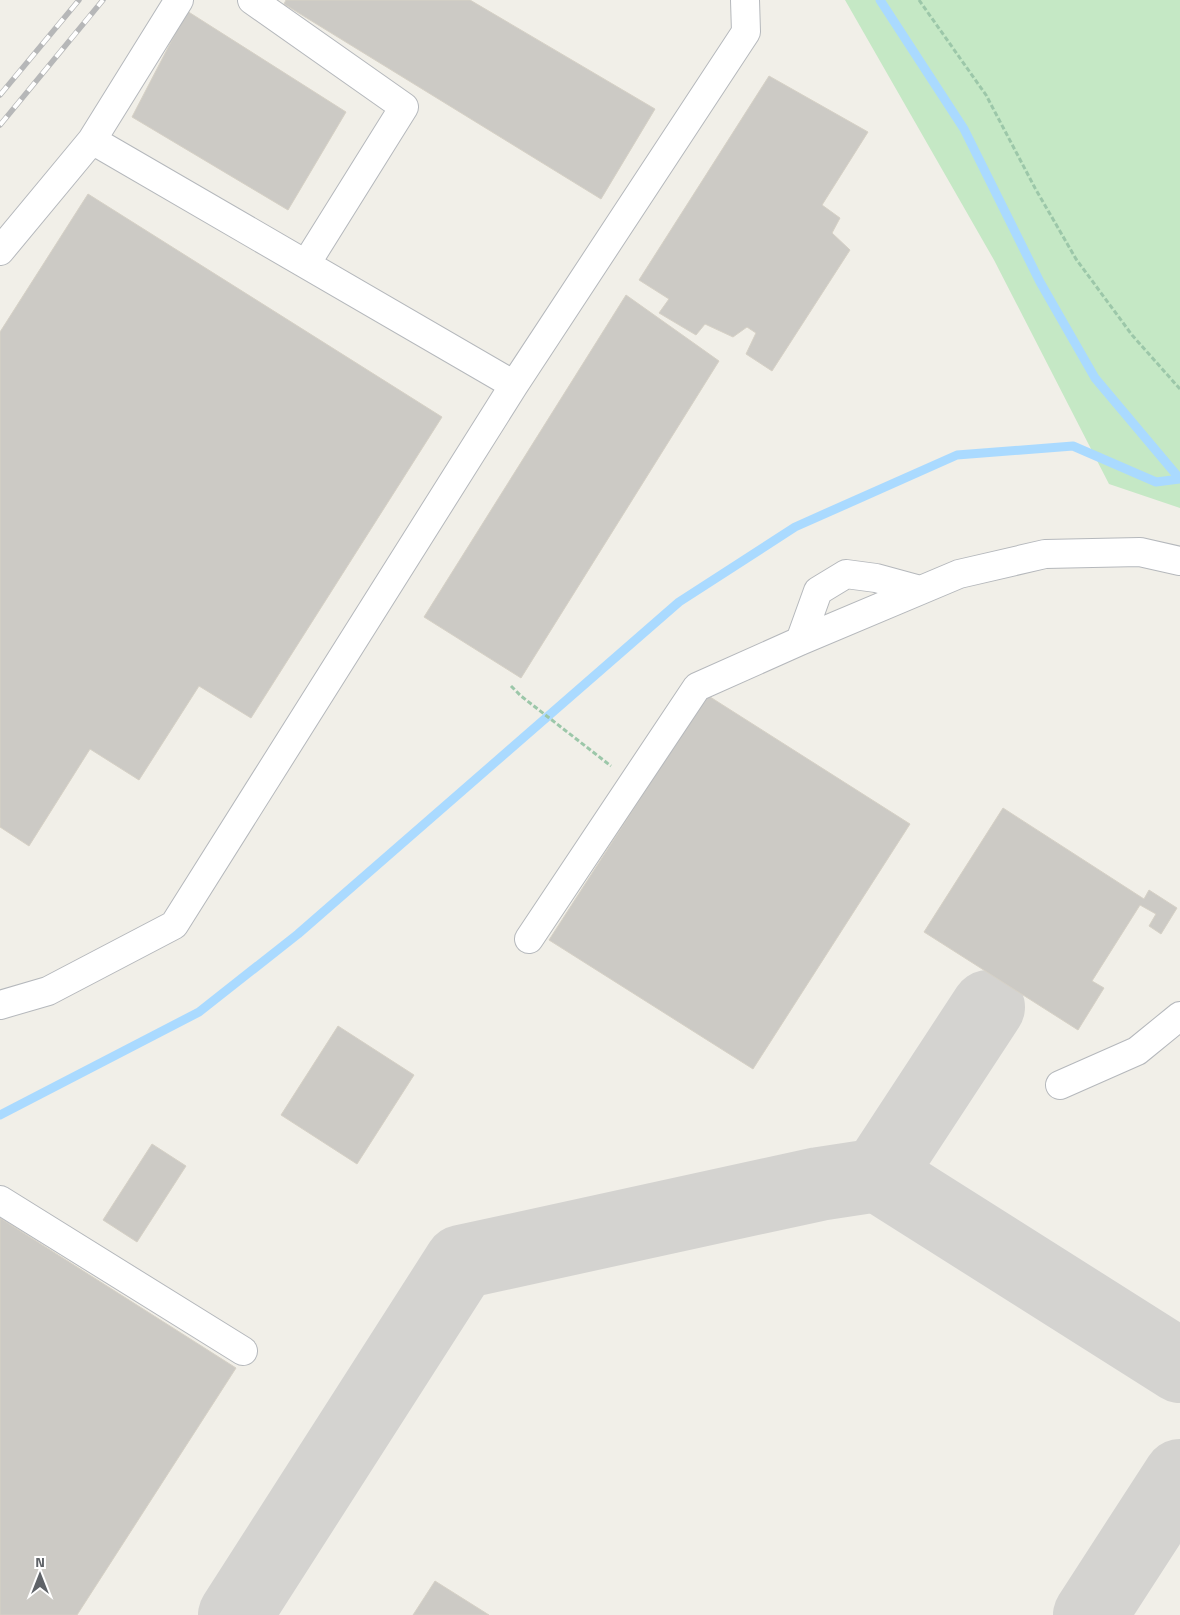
<svg xmlns="http://www.w3.org/2000/svg" width="1180" height="1615" font-family="'Titillium Web',sans-serif">
<rect width="100%" height="100%" fill="#f1efe8"/>
<path fill="#c5e8c5" d="M845,0H1180V508L1109,484L994,260Z"/>
<g fill="none" stroke-linecap="round" stroke-linejoin="round">
<path stroke="#aadaff" stroke-width="9" d="M880,0L964,129L1040,282L1095,378L1180,479
M0,1115L199,1012L298,934L679,602L795,527L957,455L1073,446L1156,482L1180,479"/>
<path stroke="#d4d3d0" stroke-width="74" d="M988,1007L878,1175L1180,1366
M235,1615L461,1262L819,1184L878,1175
M1090,1615L1180,1476"/>
</g>
<path fill="#cccac5" stroke="#d6d1c6" d="M286,0H470L655,109L601,199L284,4Z
M187,11L346,112L288,210L132,117Z
M769,76L868,132L822,205L840,218L832,233L850,250L772,371L746,354L756,333L747,327L733,337L705,324L696,335L659,313L669,299L639,280Z
M88,194L442,417L251,718L199,686L139,780L90,749L29,846L0,827V332Z
M626,295L719,361L521,678L424,617Z
M707,695L910,824L753,1069L549,940Z
M1003,808L1144,899L1149,890L1177,908L1161,934L1149,926L1156,914L1140,905L1092,981L1104,988L1078,1030L924,932Z
M338,1026L414,1075L357,1164L281,1115Z
M152,1144L186,1166L137,1242L103,1220Z
M0,1218L236,1368L77,1615H0Z
M435,1581L489,1615H413Z"/>
<g fill="none" stroke-linecap="round" stroke-linejoin="round">
<defs>
<path id="minor" d="M252,0L404,107L306,264
M92,140L514,385L746,32L745,0
M0,251L92,140L179,0
M800,641L818,591L846,574L876,578L920,590
M529,939L697,687L800,641L959,574L1045,554L1140,552L1180,561
M0,1005L48,991L174,925L514,385
M1060,1085L1137,1051L1180,1016
M0,1200L243,1351"/>
</defs>
<use href="#minor" stroke="#b5b8bc" stroke-width="30"/>
<path stroke="#9cc7a9" stroke-width="3" stroke-dasharray="5 2.5" stroke-linecap="butt" d="M919,0L986,95L1035,188L1076,259L1132,335L1180,389
M511,686L521,696L611,766"/>
<use href="#minor" stroke="#fff" stroke-width="28"/>
<defs>
<path id="rail" d="M0,95L79,0
M0,125L103,0"/>
</defs>
<use href="#rail" stroke="#b6b7b8" stroke-width="5.5"/>
<use href="#rail" stroke="#fff" stroke-width="4" stroke-dasharray="11" stroke-linecap="butt"/>
</g>
<g transform="translate(40 1575)" stroke="#ffffff" stroke-width="4" paint-order="stroke">
<path d="M0-4L9 19L0 12L-9 19Z" fill="#5f6368"/>
<text y="-8" font-size="14" font-weight="bold" text-anchor="middle" fill="#5f6368">N</text>
</g>
</svg>
